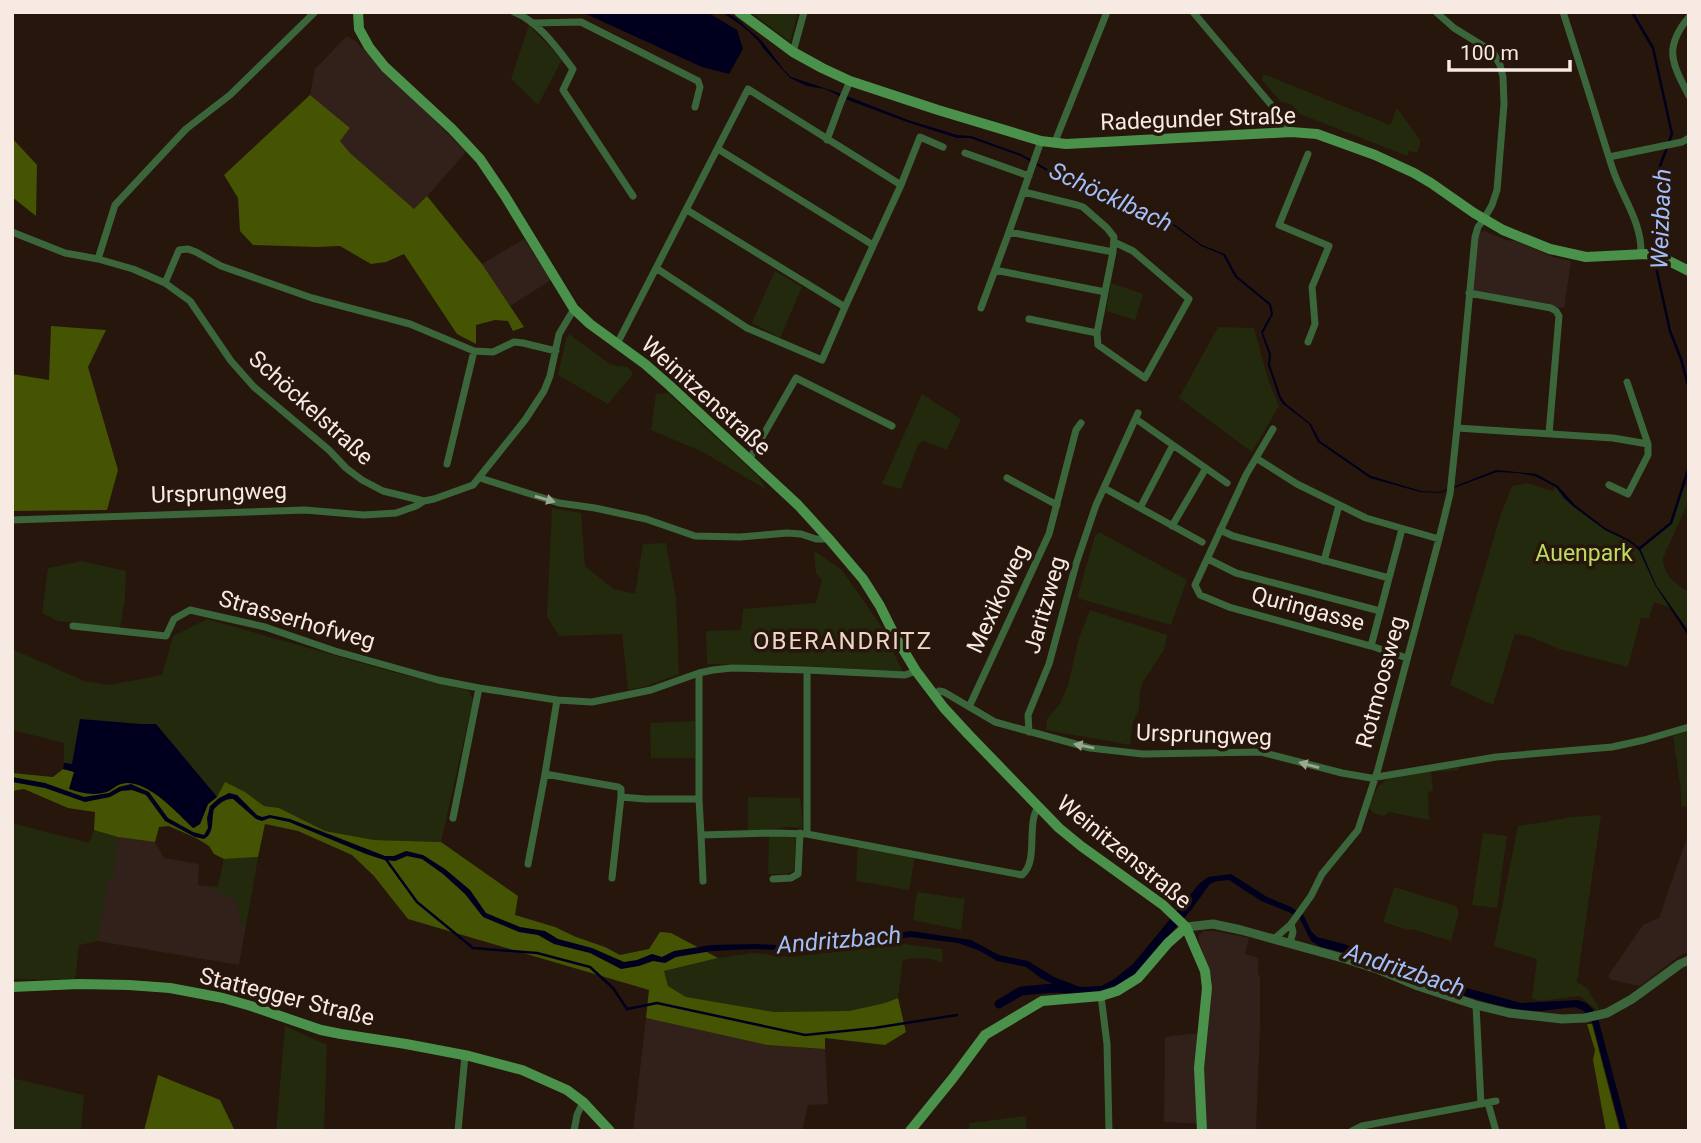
<svg xmlns="http://www.w3.org/2000/svg" width="1701" height="1143" font-family="Roboto,sans-serif">
<rect width="100%" height="100%" fill="#27160b"/>
<path fill="#32211a" d="M347,36L355,41L466,152L415,210L350,153L340,141L350,128L310,95L315,69Z
M1484,231L1506,240L1516,241L1553,257L1571,261L1564,308L1471,292L1477,233Z
M524,239L551,280L510,306L482,264Z
M94,830L118,837L155,842L164,858L198,864L199,868L198,885L218,887L224,859L258,857L239,965L97,941L79,945Z
M1689,832V951L1678,957L1640,986L1612,980L1608,976L1643,925L1659,918Z
M1204,931H1214L1249,938L1245,954L1258,958V973L1260,977V1027L1256,1131H1205L1204,1124L1164,1122L1165,1037L1207,1032L1212,980L1199,941V935Z
M646,1018L767,1045L825,1049L828,1104L808,1105L802,1131H633Z"/>
<path fill="#22290c" d="M752,12H798L790,42L752,13Z
M529,25L562,60L538,105L511,79Z
M1263,74L1390,125L1397,108L1421,141L1417,153L1409,151L1407,156L1300,114L1293,110L1294,106L1280,101L1262,80Z
M775,271L802,287L780,338L752,323Z
M1111,283L1143,294L1135,320L1106,311Z
M1218,327L1254,328L1268,379L1279,406L1252,452L1179,398Z
M569,334L611,365L628,367L633,374L608,404L558,375L566,339Z
M668,393L758,476L767,490L703,452L651,430L656,394Z
M922,394L961,419L947,450L923,441L918,445L901,489L882,484Z
M1527,483L1553,491L1557,486C1570,503 1586,517 1604,528C1616,536 1628,541 1639,549L1671,523L1682,486L1689,488L1687,505L1663,558C1662,573 1676,585 1689,592V635L1671,608L1654,602L1649,618H1641L1628,667L1559,649L1531,637L1515,634L1493,705L1450,685L1501,514L1512,486Z
M552,508L581,513L585,566L614,589L635,594L643,544L666,543L676,599L679,674L647,686L628,690L622,634L559,636L547,616Z
M1099,532L1187,580L1171,625L1077,598L1095,536Z
M814,551L842,570L879,623L903,672L808,666L707,664L706,631L741,630L743,609L816,603L822,580L816,573Z
M82,561L126,571L125,599L120,628L58,621L42,613L48,568Z
M1090,610L1167,635L1164,650L1143,682L1140,691L1139,709L1133,722L1130,745L1046,730L1047,719L1060,704L1068,685L1079,638Z
M207,619L400,674L468,690L473,700L441,842L374,840L325,831L279,808L264,806L245,792L217,797L156,724H141L72,764L64,763V743L12,730V649L84,681L109,685L162,675L173,636Z
M695,721V758H651L650,723Z
M1689,731V806L1681,807V790L1673,736Z
M1459,766V770L1431,772L1433,791L1428,792L1429,820L1389,812L1384,816L1373,813L1369,807C1374,794 1376,785 1390,778Z
M748,797L800,798L803,824L802,828L787,827L748,832Z
M1601,815L1577,982L1587,988L1599,1008L1598,1011L1580,996L1539,1001L1532,998L1537,959L1494,946L1518,826L1545,822L1571,817Z
M12,823L89,843L94,830L118,837L113,878H108L97,941L79,945L75,980L12,979Z
M1483,833L1507,836L1497,908L1472,905Z
M769,835L796,836L794,871L786,874H768Z
M858,847L915,857L909,890L856,881Z
M258,857L246,925L240,924L237,901L213,889L211,886L218,887L224,859Z
M1394,887L1456,906L1459,912L1451,941L1412,929L1407,930L1384,922V920Z
M917,892L965,899L961,930L913,920Z
M904,944L942,949L943,963C930,957 917,957 903,960L898,998L885,1003L849,1011L774,1012L686,997L668,986L664,971L718,958L753,953L790,957Z
M285,1026L327,1045L324,1131H276Z
M12,1078L84,1095L81,1131H12Z
M1026,1116V1131H969V1123Z"/>
<path fill="#445403" d="M310,95L350,128L340,141L350,153L414,209L427,196L482,264L524,327L513,331L508,321L495,320L476,325V344L457,334L404,254L386,262L371,264L340,246L316,247L253,245L240,231L238,198L224,175Z
M12,138L37,165L36,216L12,197Z
M51,326L106,330L88,367L118,470L107,510L12,511V374L49,380Z
M63,769L74,771L109,791C112,789 115,786 118,785C143,774 177,813 194,828L200,824L208,804L217,797L225,782L245,792L264,806L279,808L325,831L374,840L441,842L518,896L515,915L555,927L576,937L605,947L620,955L649,949L660,932L671,933L718,958L664,971L668,986L686,997L774,1012L849,1011L885,1003L898,998L906,1032L885,1045L825,1038V1049L767,1045L646,1018L649,990L408,919L374,876L352,855L298,831L265,824L258,857L224,859L214,854L209,846L196,838L169,826L159,827L155,842L118,837L94,830L95,812L68,808L24,789L12,791V773L53,777Z
M1587,1024H1592L1620,1131H1606L1593,1060L1595,1050Z
M158,1075L220,1100L235,1131H144Z"/>
<path fill="#00001e" d="M590,12H707L737,30L743,49L729,74L702,67L586,14Z
M721,12H725L736,18L762,41L784,70L791,77L839,93L908,120L957,135L971,136L1021,154L1051,171L1099,192L1125,205L1174,224L1202,245L1225,254L1237,276L1271,304L1273,314L1263,333L1271,354L1270,365L1281,397L1285,403L1311,424L1320,441L1371,476L1421,491L1440,492L1496,470L1536,474L1558,486L1575,505L1605,528L1628,539L1640,548L1656,585L1689,632V637L1655,585L1639,550L1628,541L1605,530L1574,507L1564,498L1556,487L1535,476L1517,473L1497,472L1440,493L1420,492L1370,478L1318,442L1309,424L1283,404L1279,398L1268,365L1269,355L1261,332L1271,314L1269,305L1235,277L1223,255L1201,246L1173,225L1145,213L1124,207L1098,193L1045,170L1021,156L970,138H957L907,122L848,100L825,89L807,86L790,78L763,48C756,35 735,20 721,12Z
M80,719L141,724H156L217,797L208,804L200,824L193,828C177,813 146,777 121,784C116,785 112,790 107,792C93,796 82,793 69,789L74,772L63,769L64,763L72,764Z
M12,777L45,783L84,797L109,793L119,787L131,784L149,792L168,818L193,832L204,835L208,828L207,818L210,806L219,798L229,793L237,795L257,815L262,817L270,815L290,819L385,856H394L406,851L423,855L445,869L470,890L486,913L520,927L545,931L558,939L592,948L624,962L637,960L652,954L662,957L674,951L711,945L755,944L795,946L842,942L911,931L971,940L999,955L1028,961L1054,977L1080,987L1101,986L1113,980L1133,964L1199,884L1208,877L1231,874L1267,897L1291,907L1304,916L1311,931L1317,937L1344,944L1389,960L1427,977L1521,1003L1578,1000L1586,1003L1593,1009L1599,1022L1628,1131H1621L1593,1024L1584,1011L1575,1007L1540,1011L1519,1010L1489,1003L1429,985L1386,967L1346,953L1321,947L1311,941L1300,919L1291,913L1261,901L1229,880L1217,881L1210,884L1191,910L1141,968L1131,978L1115,988L1099,993L1081,994L1071,993L1041,978L1026,967L997,961L980,951L958,943L910,937L843,948L795,951L755,949L712,951L676,957L665,963L653,961L639,966L621,969L590,953L554,944L538,935L519,932L483,917L465,894L443,874L422,859L407,856L395,861L384,860L366,854L289,822L270,818L262,821L256,819L233,799C225,798 219,804 214,809C211,820 215,833 204,839L195,837L165,821L146,795L132,790L121,791L110,797L85,802L45,788L12,782Z"/>
<g fill="none" stroke-linecap="round" stroke-linejoin="round">
<path stroke="#00001e" stroke-width="2.5" d="M1632,12L1653,48L1672,134L1660,166L1658,204L1664,229L1659,253
M1657,260L1656,267L1670,331L1681,359L1689,389
M1639,549L1671,523L1689,467
M385,858L417,902L473,948L537,953L590,967L613,988L627,1009L657,1003L805,1035L874,1028L957,1015"/>
<path stroke="#00001e" stroke-width="9" d="M999,1004L1021,991L1053,988L1071,989"/>
<path stroke="#3b663c" stroke-width="7" d="M514,12C539,22 557,48 573,69L563,90L633,196
M1193,12L1283,119L1291,132
M1563,12C1580,64 1596,116 1612,167C1621,196 1642,221 1641,254
M1689,17C1663,48 1672,63 1689,96
M532,23L581,22L698,81L700,87L695,107
M793,52L804,12
M827,140L841,102L850,81
M1054,144L1107,12
M718,149L873,245
M965,153L1029,176
M1609,157L1682,142L1689,138
M901,185L920,137L943,147
M1024,192L1077,205L1083,207L1107,228L1114,237L1113,252L1105,292
M12,232L65,253L98,259L133,269L165,283L190,301L231,361L254,387L329,450L346,468L362,480L383,491L424,501L434,499L473,485L525,420L544,391L550,376L559,334L574,309
M1009,232L1041,141
M98,259L115,205L186,129L230,95L315,12
M656,268L747,328L822,360L845,307
M995,270L1105,292L1097,333L1098,345L1145,378L1189,299L1133,251L1114,242
M165,283L179,250L188,249L196,252L221,266L312,298L410,324L474,351L493,352L514,342L523,343L556,351
M1469,293L1551,308L1556,311L1559,316L1549,434
M981,308L1009,232L1113,252
M1029,319L1097,333
M1308,342L1315,324L1312,287L1329,246L1279,225L1308,154
M617,344L748,89L901,185L845,307L687,210
M1136,419L1227,483
M1457,428L1613,438L1648,444L1627,382
M1273,429L1246,475L1195,585L1200,595L1229,607L1371,646L1407,658
M1256,458L1297,484L1366,518L1439,539
M749,460L796,378L892,426
M447,464L474,351
M480,478L559,503L595,508L646,519L695,536L740,537L787,533L801,534L816,539H829
M1007,478L1057,505
M1609,485L1628,494L1648,455V444
M1104,488L1202,542
M1140,508L1173,445
M12,520L305,510L364,515L396,513L416,506L424,501
M1172,526L1206,468
M1220,530L1233,536L1389,578
M1208,559L1236,573L1380,611
M1324,561L1339,505
M73,626L166,636L174,619L190,610L265,627L335,651L438,680L479,688L557,700L592,702L651,690L699,673L713,670L732,668L807,670
M1371,646L1402,529
M699,673V799L701,835
M934,696L939,691L944,692L995,722L1090,748L1143,754L1261,752L1342,773L1371,778L1496,757L1612,747L1644,740L1689,727
M969,707L1049,534L1076,430L1081,423
M1029,732L1028,715L1049,664L1076,564L1096,505L1138,413
M545,774L557,700
M453,818L479,688
M807,834V670L905,675L916,671
M528,864L545,774L618,787L621,789V797L645,799H699
M612,878L621,797
M773,879L791,878L798,874L800,833
M703,881L701,835L775,833L807,834L1022,875C1039,861 1026,825 1038,807
M1274,939L1291,924L1311,896L1322,874L1358,830L1378,769L1439,539L1450,494L1457,428L1475,237L1478,227L1484,219L1492,205L1497,190L1504,104L1503,77L1500,65L1493,52L1454,28L1436,12
M1290,943L1293,932L1291,924
M1101,996L1107,1044L1109,1131
M1476,1005L1481,1104
M1488,1103L1496,1131
M458,1131L465,1055
M574,1131L577,1115L583,1102
M1352,1131L1362,1126L1496,1101"/>
<path stroke="#3b663c" stroke-width="9" d="M1186,927L1213,924L1241,930L1346,959L1380,970L1418,986L1476,1005L1509,1013L1562,1019L1585,1018L1607,1013L1632,999L1680,964L1689,960"/>
<path stroke="#4a924c" stroke-width="10" d="M358,12L359,29L369,47L385,67L452,129L480,159L505,196L574,309L590,324L645,364L669,385L798,505L829,539L863,579L880,606L895,636L916,671L944,708L968,734L1059,828L1081,846L1163,905L1186,927L1205,971L1207,988L1199,1068L1202,1131
M739,12L793,52L822,68L850,81L938,110L1041,141L1066,144L1291,132L1317,134L1375,155L1414,173L1431,183L1474,213L1503,230L1550,249L1586,257L1646,254L1669,261L1689,271
M12,987L79,984L129,985L170,988L223,998L251,1006L321,1030L341,1034L406,1044L469,1056L522,1070L567,1090L583,1102L610,1131
M910,1131L953,1078L985,1035L1042,1001L1101,996L1117,991L1138,978L1168,943L1186,927"/>
</g>
<defs><path id="oneway-solid" d="M-6-.8H1V-3.2L6.5 0L1 3.2V.8H-6Z" transform="scale(1.75)"/></defs>
<g fill="#99a890">
<use href="#oneway-solid" transform="translate(545 499) rotate(16)"/>
<use href="#oneway-solid" transform="translate(1084 746) rotate(-168)"/>
<use href="#oneway-solid" transform="translate(1309 765) rotate(-165)"/>
</g>
<g text-anchor="middle" dominant-baseline="central" stroke-width="7" stroke-linejoin="round" paint-order="stroke">
<g font-size="23" fill="#f7eae3" stroke="#27160b">
<text transform="translate(1198 119) rotate(-2)">Radegunder Straße</text>
<text transform="translate(706 396) rotate(42)">Weinitzenstraße</text>
<text transform="translate(311 408) rotate(42)">Schöckelstraße</text>
<text transform="translate(219 493) rotate(-2)">Ursprungweg</text>
<text transform="translate(998 599) rotate(-65)">Mexikoweg</text>
<text transform="translate(1045 605) rotate(-74)">Jaritzweg</text>
<text transform="translate(1308 609) rotate(15)">Quringasse</text>
<text transform="translate(297 620) rotate(16)">Strasserhofweg</text>
<text transform="translate(1381 682) rotate(-75)">Rotmoosweg</text>
<text transform="translate(1204 735) rotate(2)">Ursprungweg</text>
<text transform="translate(1124 852) rotate(39)">Weinitzenstraße</text>
<text transform="translate(287 997) rotate(14)">Stattegger Straße</text>
</g>
<g font-size="23" fill="#bcdc60" stroke="#27160b">
<text x="1584" y="553">Auenpark</text>
</g>
<g font-size="24" font-style="italic" fill="#a1befb" stroke="#27160b">
<text transform="translate(1111 197) rotate(25)">Schöcklbach</text>
<text transform="translate(1661 219) rotate(-88)">Weizbach</text>
<text transform="translate(839 940) rotate(-5)">Andritzbach</text>
<text transform="translate(1405 970) rotate(18)">Andritzbach</text>
</g>
<g font-size="24" letter-spacing="2" fill="#eed5c7" stroke="#27160b">
<text x="843" y="641">OBERANDRITZ</text>
</g>
</g>
<rect width="1701" height="1143" fill="none" stroke="#f7eae3" stroke-width="28"/>
<path d="M1449 60v10h121v-10" fill="none" stroke="#f7eae3" stroke-width="3.5"/>
<text x="1460" y="60" font-size="21" fill="#f7eae3" stroke="#27160b" stroke-width="5" paint-order="stroke">100 m</text>
</svg>
